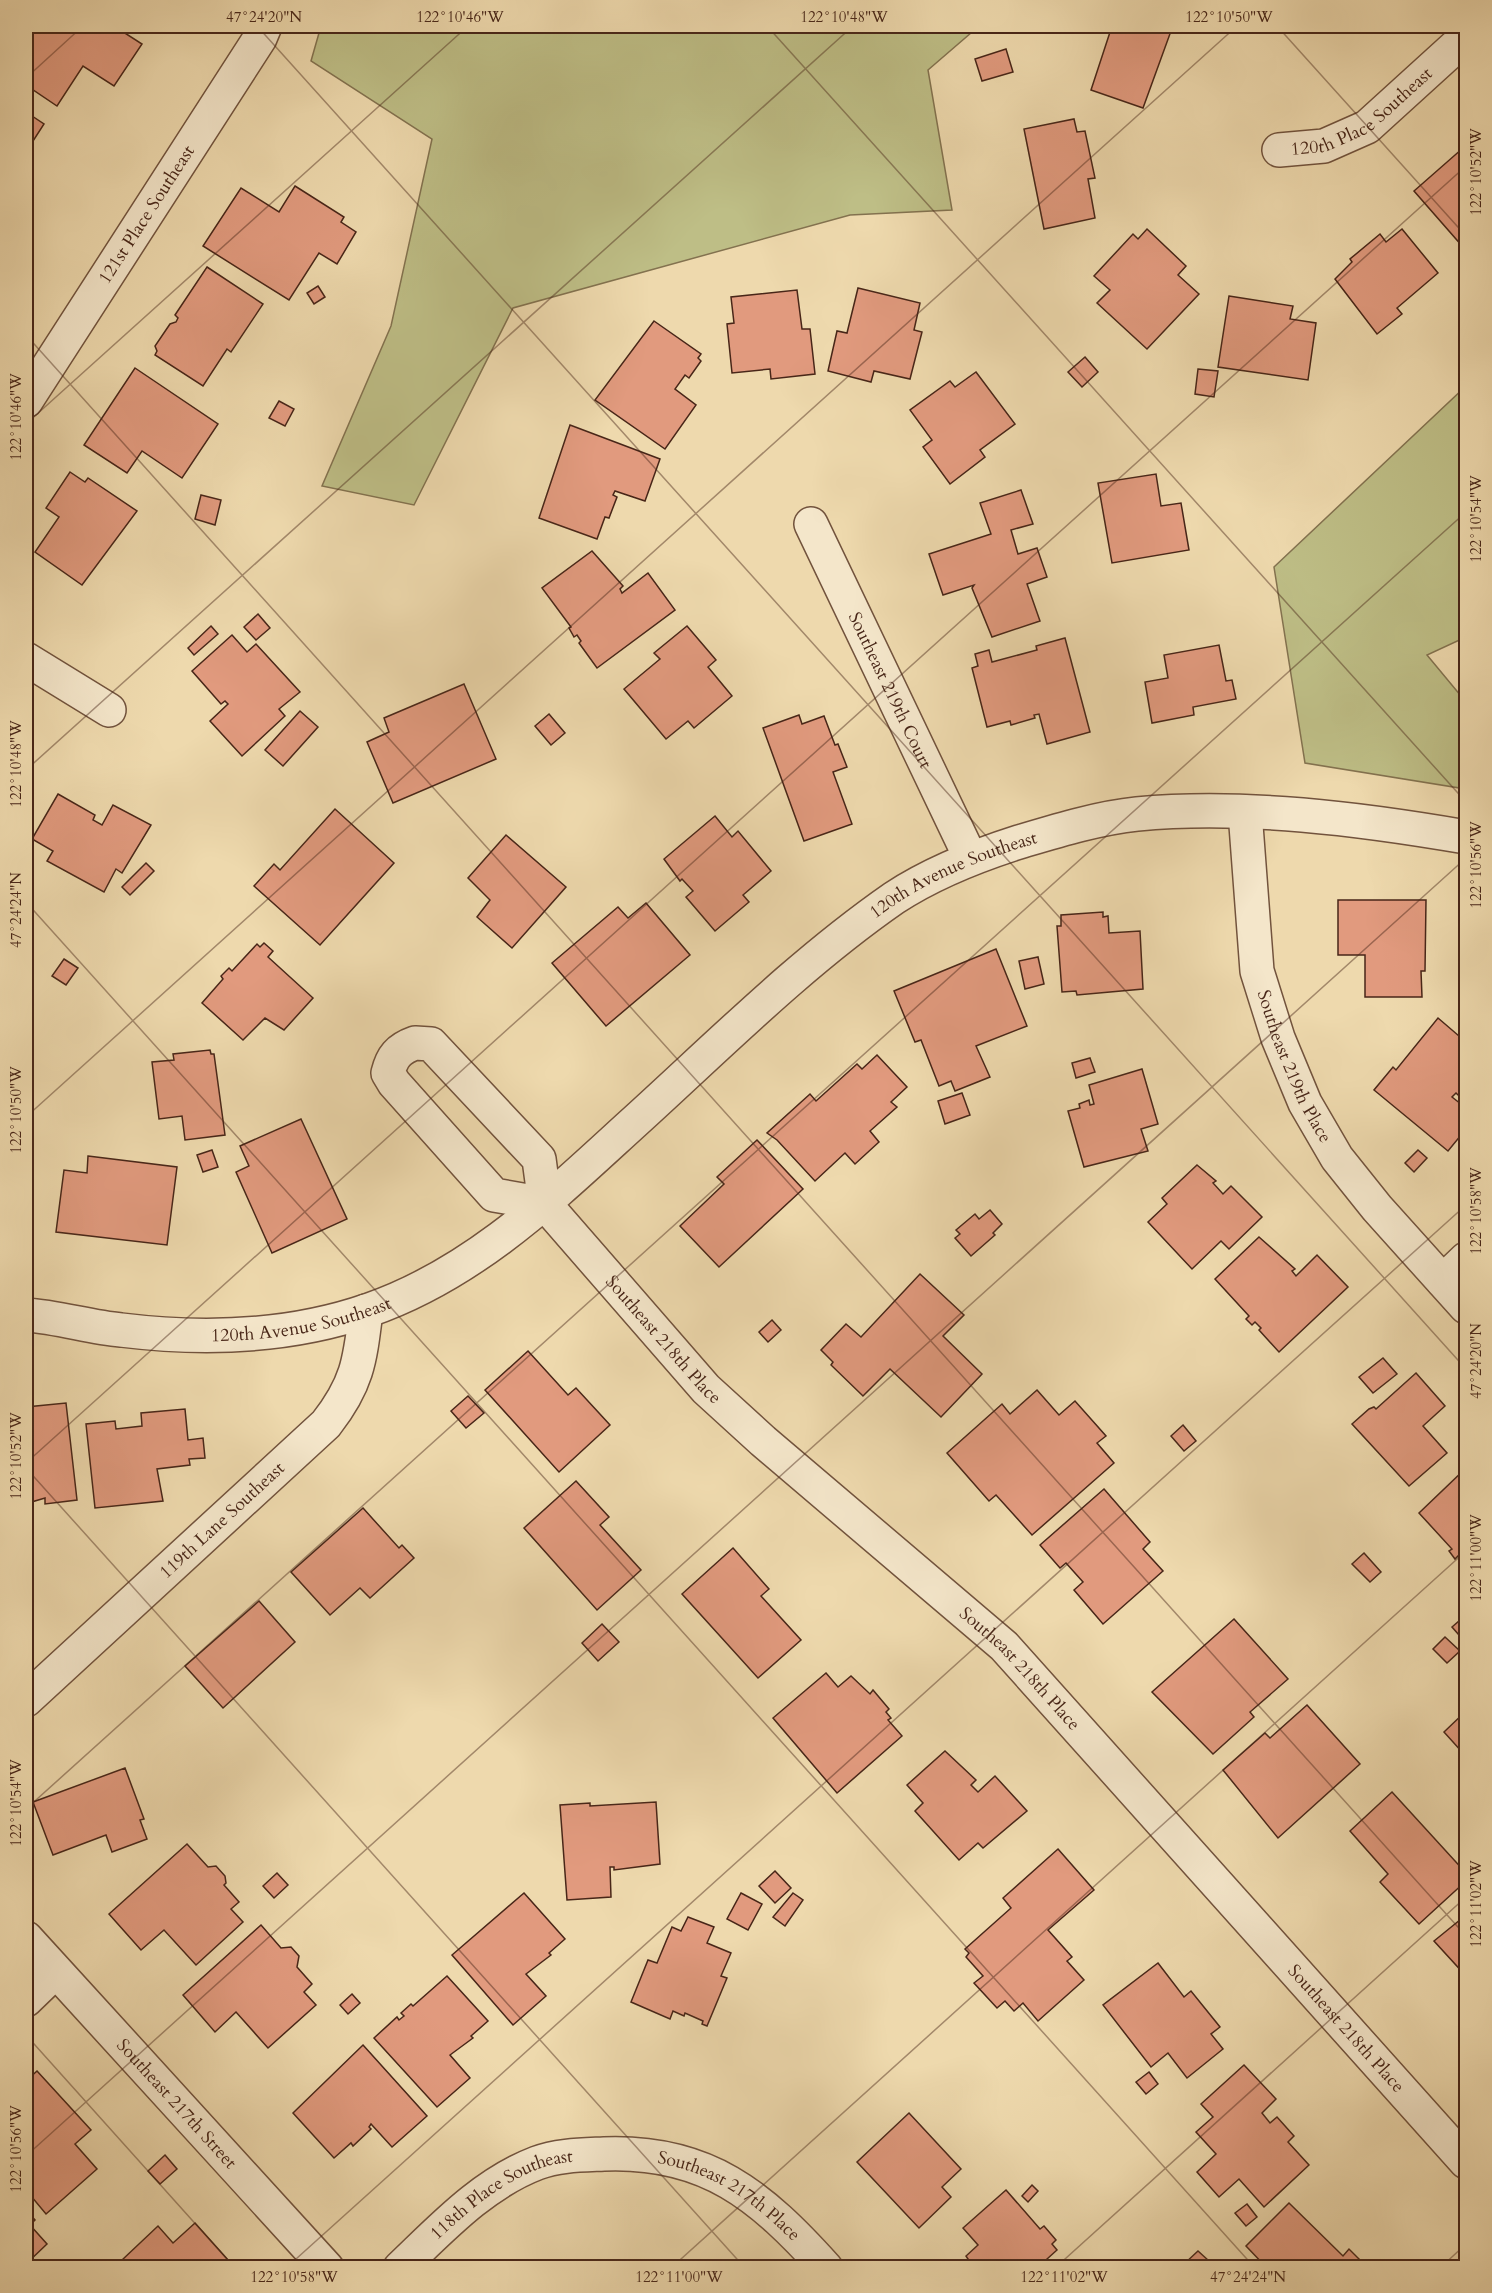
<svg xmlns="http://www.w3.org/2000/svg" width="1492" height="2293" font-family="Cardo,serif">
  <rect width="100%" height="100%" fill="#eed9ad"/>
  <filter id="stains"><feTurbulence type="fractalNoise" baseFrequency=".00333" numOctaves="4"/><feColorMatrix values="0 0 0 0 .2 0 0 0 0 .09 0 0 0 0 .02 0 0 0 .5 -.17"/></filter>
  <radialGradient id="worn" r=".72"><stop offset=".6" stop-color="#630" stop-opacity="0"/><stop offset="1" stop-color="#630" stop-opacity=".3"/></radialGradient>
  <g fill="#bebe86" stroke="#83724f" stroke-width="1.5">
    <polygon points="321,26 979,26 928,70 952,210 850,215 513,308 414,505 322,486 391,326 432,139 311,61"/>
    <polygon points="1466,386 1466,637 1427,655 1466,702 1466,789 1305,763 1274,567"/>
  </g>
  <g fill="#e19a7e" stroke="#482618" stroke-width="1.5">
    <polygon points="36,26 114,26 142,44 114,86 83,66 57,106 26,85 26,42"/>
    <polygon points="1112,26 1159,26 1171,31 1143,108 1091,90"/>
    <polygon points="1006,49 1013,72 982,81 975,59"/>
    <polygon points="26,112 44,124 26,152"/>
    <polygon points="1074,119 1077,132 1085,131 1095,178 1088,179 1095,218 1044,229 1024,129"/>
    <polygon points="1463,148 1466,152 1466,243 1463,247 1414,191"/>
    <polygon points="295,186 344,217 341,222 356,232 337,264 319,253 289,300 203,246 241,188 279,212"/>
    <polygon points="1147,229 1186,266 1178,275 1199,294 1147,349 1097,303 1110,290 1094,276 1133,234 1138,239"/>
    <polygon points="1402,229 1438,273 1397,308 1402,314 1377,334 1335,279 1352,262 1350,259 1380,234 1386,242"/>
    <polygon points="207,267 263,304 231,352 227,349 203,386 155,355 157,351 155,346 170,324 176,322 178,318 175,315"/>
    <polygon points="318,286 325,297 314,304 307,293"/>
    <polygon points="858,288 920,303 914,330 922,332 910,379 874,371 871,382 828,371 837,331 847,333"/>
    <polygon points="797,290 802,329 810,329 815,374 771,379 770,369 732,373 727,324 734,323 731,297"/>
    <polygon points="1229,296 1293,306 1290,319 1316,323 1308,380 1218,367"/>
    <polygon points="654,321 701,354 698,358 701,361 689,378 685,375 675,389 696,405 665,449 595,400"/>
    <polygon points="1085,357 1098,372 1082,387 1068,372"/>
    <polygon points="135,368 218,424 182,478 142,451 127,473 84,445"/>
    <polygon points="1198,369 1218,371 1214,397 1195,394"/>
    <polygon points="976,372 1015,424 980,450 985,457 950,484 923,447 932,440 910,410 950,381 955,387"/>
    <polygon points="279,401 294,409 285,426 269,418"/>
    <polygon points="570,425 660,459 645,501 615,491 613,495 617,497 609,518 605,517 597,539 539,518"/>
    <polygon points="70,472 85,482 88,478 137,511 82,585 35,552 59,517 46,508"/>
    <polygon points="1156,474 1161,506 1181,503 1189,550 1112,563 1098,483"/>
    <polygon points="1021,490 1033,524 1011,530 1018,554 1037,548 1047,577 1027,584 1040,621 992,637 972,588 974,585 943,595 929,554 991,534 980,503"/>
    <polygon points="201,495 221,500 215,525 195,519"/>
    <polygon points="592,551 623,586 620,589 622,593 648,573 675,610 597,668 579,643 581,641 577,635 574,637 569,628 571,627 542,588"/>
    <polygon points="258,614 270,628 256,640 244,627"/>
    <polygon points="211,626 218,634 194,655 188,648"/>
    <polygon points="687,626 716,660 708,667 732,696 694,728 688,721 666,739 624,689 660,659 654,653"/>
    <polygon points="232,635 247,652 256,644 300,692 279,709 285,716 242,756 210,721 228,704 225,701 221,704 192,671"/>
    <polygon points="1065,638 1090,732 1047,744 1039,714 1034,715 1035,718 1011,725 1010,721 987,727 972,668 978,666 975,654 989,650 992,662 1037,650 1036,646"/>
    <polygon points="1219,645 1226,681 1232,680 1236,699 1193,707 1194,715 1152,723 1145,682 1168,678 1164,655"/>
    <polygon points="464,684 496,759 393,803 367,742 389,732 384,718"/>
    <polygon points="300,711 318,727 283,766 265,750"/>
    <polygon points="549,714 565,733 551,745 535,726"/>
    <polygon points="799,715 802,724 824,716 835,745 838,744 847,767 833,772 852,824 804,841 763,728"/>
    <polygon points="58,794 95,815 93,820 102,825 113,805 151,825 122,873 116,869 104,892 47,861 53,851 32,839"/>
    <polygon points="335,809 394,863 320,945 254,886 274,864 280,870"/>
    <polygon points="715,816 732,837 738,831 771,871 743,895 749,902 715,931 686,897 693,891 682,879 680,881 664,859"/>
    <polygon points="506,835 566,887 512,948 477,917 490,900 468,878"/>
    <polygon points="146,863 154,871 130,895 122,887"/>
    <polygon points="1338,900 1426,900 1425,971 1421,971 1422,997 1365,997 1365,955 1338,955"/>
    <polygon points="646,903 690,955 606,1026 552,963 618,907 628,918"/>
    <polygon points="1103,912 1103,917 1108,916 1109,933 1140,931 1143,989 1077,995 1076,991 1062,992 1057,926 1061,926 1061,915"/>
    <polygon points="264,943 273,951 268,957 313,998 284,1030 265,1018 243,1040 202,1003 223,979 221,976 229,968 232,971 257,944 260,947"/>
    <polygon points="996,949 1027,1026 976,1046 990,1077 955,1091 951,1081 939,1086 921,1040 915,1042 894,991"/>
    <polygon points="1038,957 1044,984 1025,989 1019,961"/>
    <polygon points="64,959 78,968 66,985 52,976"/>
    <polygon points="1438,1018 1466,1042 1466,1085 1458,1095 1456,1093 1452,1097 1466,1108 1466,1129 1448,1151 1374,1090 1393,1067 1396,1070"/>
    <polygon points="210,1050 211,1054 214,1054 225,1135 185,1140 182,1116 159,1119 152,1062 174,1060 173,1054"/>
    <polygon points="877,1055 907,1087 891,1102 897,1107 870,1131 879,1142 855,1164 845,1153 815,1181 777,1140 767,1133 810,1094 816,1101 857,1064 862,1069"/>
    <polygon points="1090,1058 1095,1072 1076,1078 1072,1063"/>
    <polygon points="1142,1069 1158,1124 1141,1129 1148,1151 1084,1167 1068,1111 1080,1108 1079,1104 1089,1100 1090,1105 1094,1104 1089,1085"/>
    <polygon points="962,1093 970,1115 945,1124 938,1101"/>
    <polygon points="301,1119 347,1219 272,1253 236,1172 249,1166 240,1146"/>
    <polygon points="757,1140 803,1189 719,1267 680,1226 724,1184 717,1177"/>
    <polygon points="212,1150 218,1167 203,1172 197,1155"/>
    <polygon points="1418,1150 1427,1158 1414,1172 1405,1163"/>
    <polygon points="88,1156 177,1167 167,1245 56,1232 64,1170 87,1173"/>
    <polygon points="1197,1165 1216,1181 1213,1183 1223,1194 1231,1186 1262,1217 1229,1249 1221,1241 1192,1269 1148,1222 1167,1204 1162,1198"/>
    <polygon points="990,1210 1002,1224 993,1233 995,1235 971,1256 955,1238 960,1234 956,1230 975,1214 979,1219"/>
    <polygon points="1259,1237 1295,1269 1292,1271 1296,1276 1317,1255 1348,1287 1279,1352 1259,1330 1261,1328 1255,1322 1252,1325 1246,1319 1249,1316 1215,1279"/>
    <polygon points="920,1274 964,1315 943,1336 982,1374 941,1417 890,1369 863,1396 831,1365 833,1362 821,1350 846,1324 861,1337"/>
    <polygon points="772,1320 781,1330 768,1342 759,1332"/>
    <polygon points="528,1351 568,1395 576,1388 610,1425 559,1472 485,1390"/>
    <polygon points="1383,1358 1397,1374 1373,1393 1359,1377"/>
    <polygon points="1416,1373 1445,1406 1423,1426 1447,1453 1409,1486 1352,1424 1369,1409 1374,1407 1376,1409"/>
    <polygon points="1037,1390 1059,1415 1075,1401 1106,1436 1097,1443 1114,1463 1032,1535 996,1495 989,1501 947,1453 1002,1404 1010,1414"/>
    <polygon points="468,1396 484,1413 466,1428 451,1411"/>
    <polygon points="66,1403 77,1500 45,1504 45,1498 28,1503 26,1500 26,1407"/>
    <polygon points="185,1409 188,1440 203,1438 205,1458 189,1459 190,1465 157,1469 163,1501 95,1508 86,1424 115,1421 116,1429 142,1426 141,1413"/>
    <polygon points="1183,1425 1196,1441 1184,1451 1171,1436"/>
    <polygon points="1464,1470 1466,1473 1466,1570 1458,1556 1455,1559 1449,1551 1452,1549 1419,1513"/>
    <polygon points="576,1481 609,1517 600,1525 641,1570 597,1610 524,1528"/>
    <polygon points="1104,1489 1150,1542 1143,1549 1163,1571 1103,1624 1074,1590 1083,1582 1066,1563 1060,1568 1040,1545"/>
    <polygon points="363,1508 399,1548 402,1545 414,1558 370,1598 360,1588 330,1615 291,1572"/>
    <polygon points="733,1548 769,1589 761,1596 801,1640 758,1678 682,1594"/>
    <polygon points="1364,1553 1381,1572 1370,1582 1352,1564"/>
    <polygon points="259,1601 295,1642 223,1708 185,1666"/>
    <polygon points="1466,1615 1466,1643 1452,1627"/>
    <polygon points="1234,1619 1288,1679 1250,1712 1254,1717 1213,1754 1152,1692"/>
    <polygon points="602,1624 619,1642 598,1661 582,1643"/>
    <polygon points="1445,1637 1460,1651 1447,1663 1433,1649"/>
    <polygon points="826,1673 838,1687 851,1676 870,1694 873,1690 889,1709 886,1712 891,1718 888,1720 902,1736 837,1793 773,1718"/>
    <polygon points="1307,1705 1360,1764 1278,1838 1223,1770 1265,1733 1270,1738"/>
    <polygon points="1466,1711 1466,1748 1462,1752 1444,1732"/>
    <polygon points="945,1751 976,1780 971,1785 978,1792 995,1776 1027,1811 983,1848 978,1843 959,1860 915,1811 923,1803 907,1785"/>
    <polygon points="125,1768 144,1819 140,1820 147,1839 112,1852 106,1835 53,1855 33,1802"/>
    <polygon points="1392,1792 1466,1873 1466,1881 1419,1924 1380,1882 1388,1874 1350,1831"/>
    <polygon points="656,1802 660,1864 614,1870 614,1867 610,1867 611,1897 567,1900 560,1805 590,1803 590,1806"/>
    <polygon points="187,1844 208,1867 216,1866 225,1876 226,1883 224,1885 239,1902 231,1909 243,1922 196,1965 164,1930 141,1950 109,1914"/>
    <polygon points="1058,1849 1094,1890 1048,1930 1072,1957 1067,1961 1084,1980 1038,2021 1023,2003 1014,2011 1005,2001 997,2008 974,1983 983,1976 966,1957 969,1953 965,1949 1011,1908 1003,1898"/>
    <polygon points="775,1871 791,1888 775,1903 759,1886"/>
    <polygon points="277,1873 288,1885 274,1898 263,1886"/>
    <polygon points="524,1893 565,1939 549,1953 551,1955 526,1974 546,1996 513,2025 452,1955"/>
    <polygon points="741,1893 762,1904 748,1930 727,1919"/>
    <polygon points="793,1893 803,1900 785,1926 773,1917"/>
    <polygon points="1466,1915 1466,1976 1434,1941"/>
    <polygon points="688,1917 714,1927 707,1943 731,1953 721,1976 727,1978 707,2026 702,2024 703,2021 685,2013 684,2016 673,2011 670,2019 631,2002 648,1960 657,1963 672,1927 681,1931"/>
    <polygon points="261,1925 281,1948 291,1947 299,1956 297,1967 312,1984 304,1992 316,2005 268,2048 236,2012 215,2032 183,1995"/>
    <polygon points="1158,1963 1184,1997 1191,1991 1220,2027 1211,2034 1223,2049 1187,2078 1168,2053 1151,2067 1103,2005"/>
    <polygon points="447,1976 488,2021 471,2036 473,2038 450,2055 470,2078 437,2107 374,2038 397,2017 399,2020 404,2016 401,2013 411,2004 413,2006"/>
    <polygon points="352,1994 360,2003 348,2014 340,2005"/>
    <polygon points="363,2045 427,2116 392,2147 371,2124 369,2127 371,2129 353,2146 351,2143 334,2158 293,2113"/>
    <polygon points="1244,2065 1276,2099 1262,2113 1270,2123 1277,2117 1294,2136 1288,2142 1309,2165 1264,2207 1239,2179 1219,2197 1197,2172 1216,2154 1196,2132 1213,2117 1201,2104"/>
    <polygon points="37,2071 91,2130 75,2144 97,2169 46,2214 26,2190 26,2131 29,2128 26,2124 26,2081"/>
    <polygon points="1149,2072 1158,2084 1146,2094 1136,2082"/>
    <polygon points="909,2113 961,2169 942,2187 951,2197 919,2228 857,2162"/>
    <polygon points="165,2155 177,2169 160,2184 148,2171"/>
    <polygon points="1032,2185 1038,2191 1028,2202 1022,2196"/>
    <polygon points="1006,2190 1040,2229 1044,2226 1056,2240 1052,2244 1057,2250 1037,2268 974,2268 966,2256 978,2245 963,2228"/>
    <polygon points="1289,2203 1343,2256 1349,2249 1368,2268 1267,2268 1246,2246"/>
    <polygon points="1247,2204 1257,2217 1246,2226 1235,2213"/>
    <polygon points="26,2210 35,2220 30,2225 47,2244 26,2264"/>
    <polygon points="195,2223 229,2261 223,2268 129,2268 122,2260 158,2226 173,2243"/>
    <polygon points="1198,2251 1209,2261 1202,2268 1187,2268 1184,2264"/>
  </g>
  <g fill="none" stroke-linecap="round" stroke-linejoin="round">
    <g stroke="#72533d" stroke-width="36">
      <g id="minor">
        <path id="s1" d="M1279 150 1324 146 1367 127 1466 37"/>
        <path id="s2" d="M26 401 260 38 265 26"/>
        <path id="s3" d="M811 524 970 857"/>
        <polyline points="26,659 109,710"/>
        <path id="s4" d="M1245 812 1257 971 1278 1038 1305 1103 1337 1158 1377 1208 1466 1307"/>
        <path d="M415 1043 431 1044 539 1159 545 1204 494 1195 394 1083 388 1073C392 1057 398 1049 415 1043Z"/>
        <path id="s5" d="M545 1204 706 1389 763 1441 1004 1646 1466 2162"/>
        <polyline points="1443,1281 1466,1259"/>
        <path id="s6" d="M26 1315C58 1317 89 1327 121 1330 203 1340 291 1337 369 1310 473 1274 551 1198 631 1125 716 1048 799 964 894 898 932 873 975 856 1019 842 1056 831 1098 818 1137 814 1244 804 1361 819 1466 837"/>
        <path id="s7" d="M26 1700 326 1424C358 1383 360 1360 366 1311"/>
        <path id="s8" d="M26 1938 327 2268"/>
        <polyline points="26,2000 55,1972"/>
        <path id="s9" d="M400 2268C441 2229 482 2184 537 2163 558 2155 582 2155 604 2154 707 2150 761 2196 826 2268"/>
      </g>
    </g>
    <use href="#minor" stroke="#f4e6ca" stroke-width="33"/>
  </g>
  <path fill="none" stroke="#482618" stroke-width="1.5" stroke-opacity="0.45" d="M257 26 1466 1369M767 26 1466 802M1277 26 1466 236M26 78 83 26M26 335 1466 1936M26 424 468 26M26 770 853 26M26 902 1255 2268M26 1117 1237 26M26 1463 1466 166M26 1468 745 2268M26 1809 1466 512M26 2035 235 2268M26 2156 1466 858M286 2268 1466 1205M671 2268 1466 1551M1055 2268 1466 1897M1440 2268 1466 2244"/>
  <g text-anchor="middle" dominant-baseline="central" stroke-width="4.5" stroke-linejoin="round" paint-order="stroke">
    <g font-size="18" fill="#482618" stroke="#f4e6ca">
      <text stroke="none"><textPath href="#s1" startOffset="94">120th Place Southeast</textPath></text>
      <text stroke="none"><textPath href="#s2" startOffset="222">121st Place Southeast</textPath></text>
      <text stroke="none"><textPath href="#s3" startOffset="184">Southeast 219th Court</textPath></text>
      <text stroke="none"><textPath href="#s6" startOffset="1082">120th Avenue Southeast</textPath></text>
      <text stroke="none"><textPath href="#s4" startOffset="262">Southeast 219th Place</textPath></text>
      <text stroke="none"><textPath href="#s6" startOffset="278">120th Avenue Southeast</textPath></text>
      <text stroke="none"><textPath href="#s5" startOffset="180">Southeast 218th Place</textPath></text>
      <text stroke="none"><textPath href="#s7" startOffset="266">119th Lane Southeast</textPath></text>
      <text stroke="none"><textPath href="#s5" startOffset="666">Southeast 218th Place</textPath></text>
      <text stroke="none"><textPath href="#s5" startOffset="1152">Southeast 218th Place</textPath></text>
      <text stroke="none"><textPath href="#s8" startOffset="224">Southeast 217th Street</textPath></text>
      <text stroke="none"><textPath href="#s9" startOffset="128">118th Place Southeast</textPath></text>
      <text stroke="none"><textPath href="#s9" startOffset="378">Southeast 217th Place</textPath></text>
    </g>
  </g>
  <rect width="1492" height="2293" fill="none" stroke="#eed9ad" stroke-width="66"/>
  <rect x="33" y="33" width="1426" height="2227" fill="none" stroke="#482618" stroke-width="2"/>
  <g font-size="15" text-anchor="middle" fill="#482618">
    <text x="264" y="22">47°24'20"N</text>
    <text x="460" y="22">122°10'46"W</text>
    <text x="844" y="22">122°10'48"W</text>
    <text x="1229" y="22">122°10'50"W</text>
    <text transform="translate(1476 172) rotate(-90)" y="5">122°10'52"W</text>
    <text transform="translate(16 417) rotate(-90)" y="5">122°10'46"W</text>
    <text transform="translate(1476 519) rotate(-90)" y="5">122°10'54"W</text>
    <text transform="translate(16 764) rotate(-90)" y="5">122°10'48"W</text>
    <text transform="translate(1476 865) rotate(-90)" y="5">122°10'56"W</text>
    <text transform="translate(16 910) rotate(-90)" y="5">47°24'24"N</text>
    <text transform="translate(16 1110) rotate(-90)" y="5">122°10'50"W</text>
    <text transform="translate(1476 1211) rotate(-90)" y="5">122°10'58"W</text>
    <text transform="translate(1476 1361) rotate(-90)" y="5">47°24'20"N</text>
    <text transform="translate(16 1456) rotate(-90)" y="5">122°10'52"W</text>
    <text transform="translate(1476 1558) rotate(-90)" y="5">122°11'00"W</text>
    <text transform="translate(16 1803) rotate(-90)" y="5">122°10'54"W</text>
    <text transform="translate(1476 1904) rotate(-90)" y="5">122°11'02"W</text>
    <text transform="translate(16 2149) rotate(-90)" y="5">122°10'56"W</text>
    <text x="294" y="2282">122°10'58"W</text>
    <text x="679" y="2282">122°11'00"W</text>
    <text x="1064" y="2282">122°11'02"W</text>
    <text x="1248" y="2282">47°24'24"N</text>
  </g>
  <rect width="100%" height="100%" filter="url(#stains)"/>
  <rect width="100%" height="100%" fill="url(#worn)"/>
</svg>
